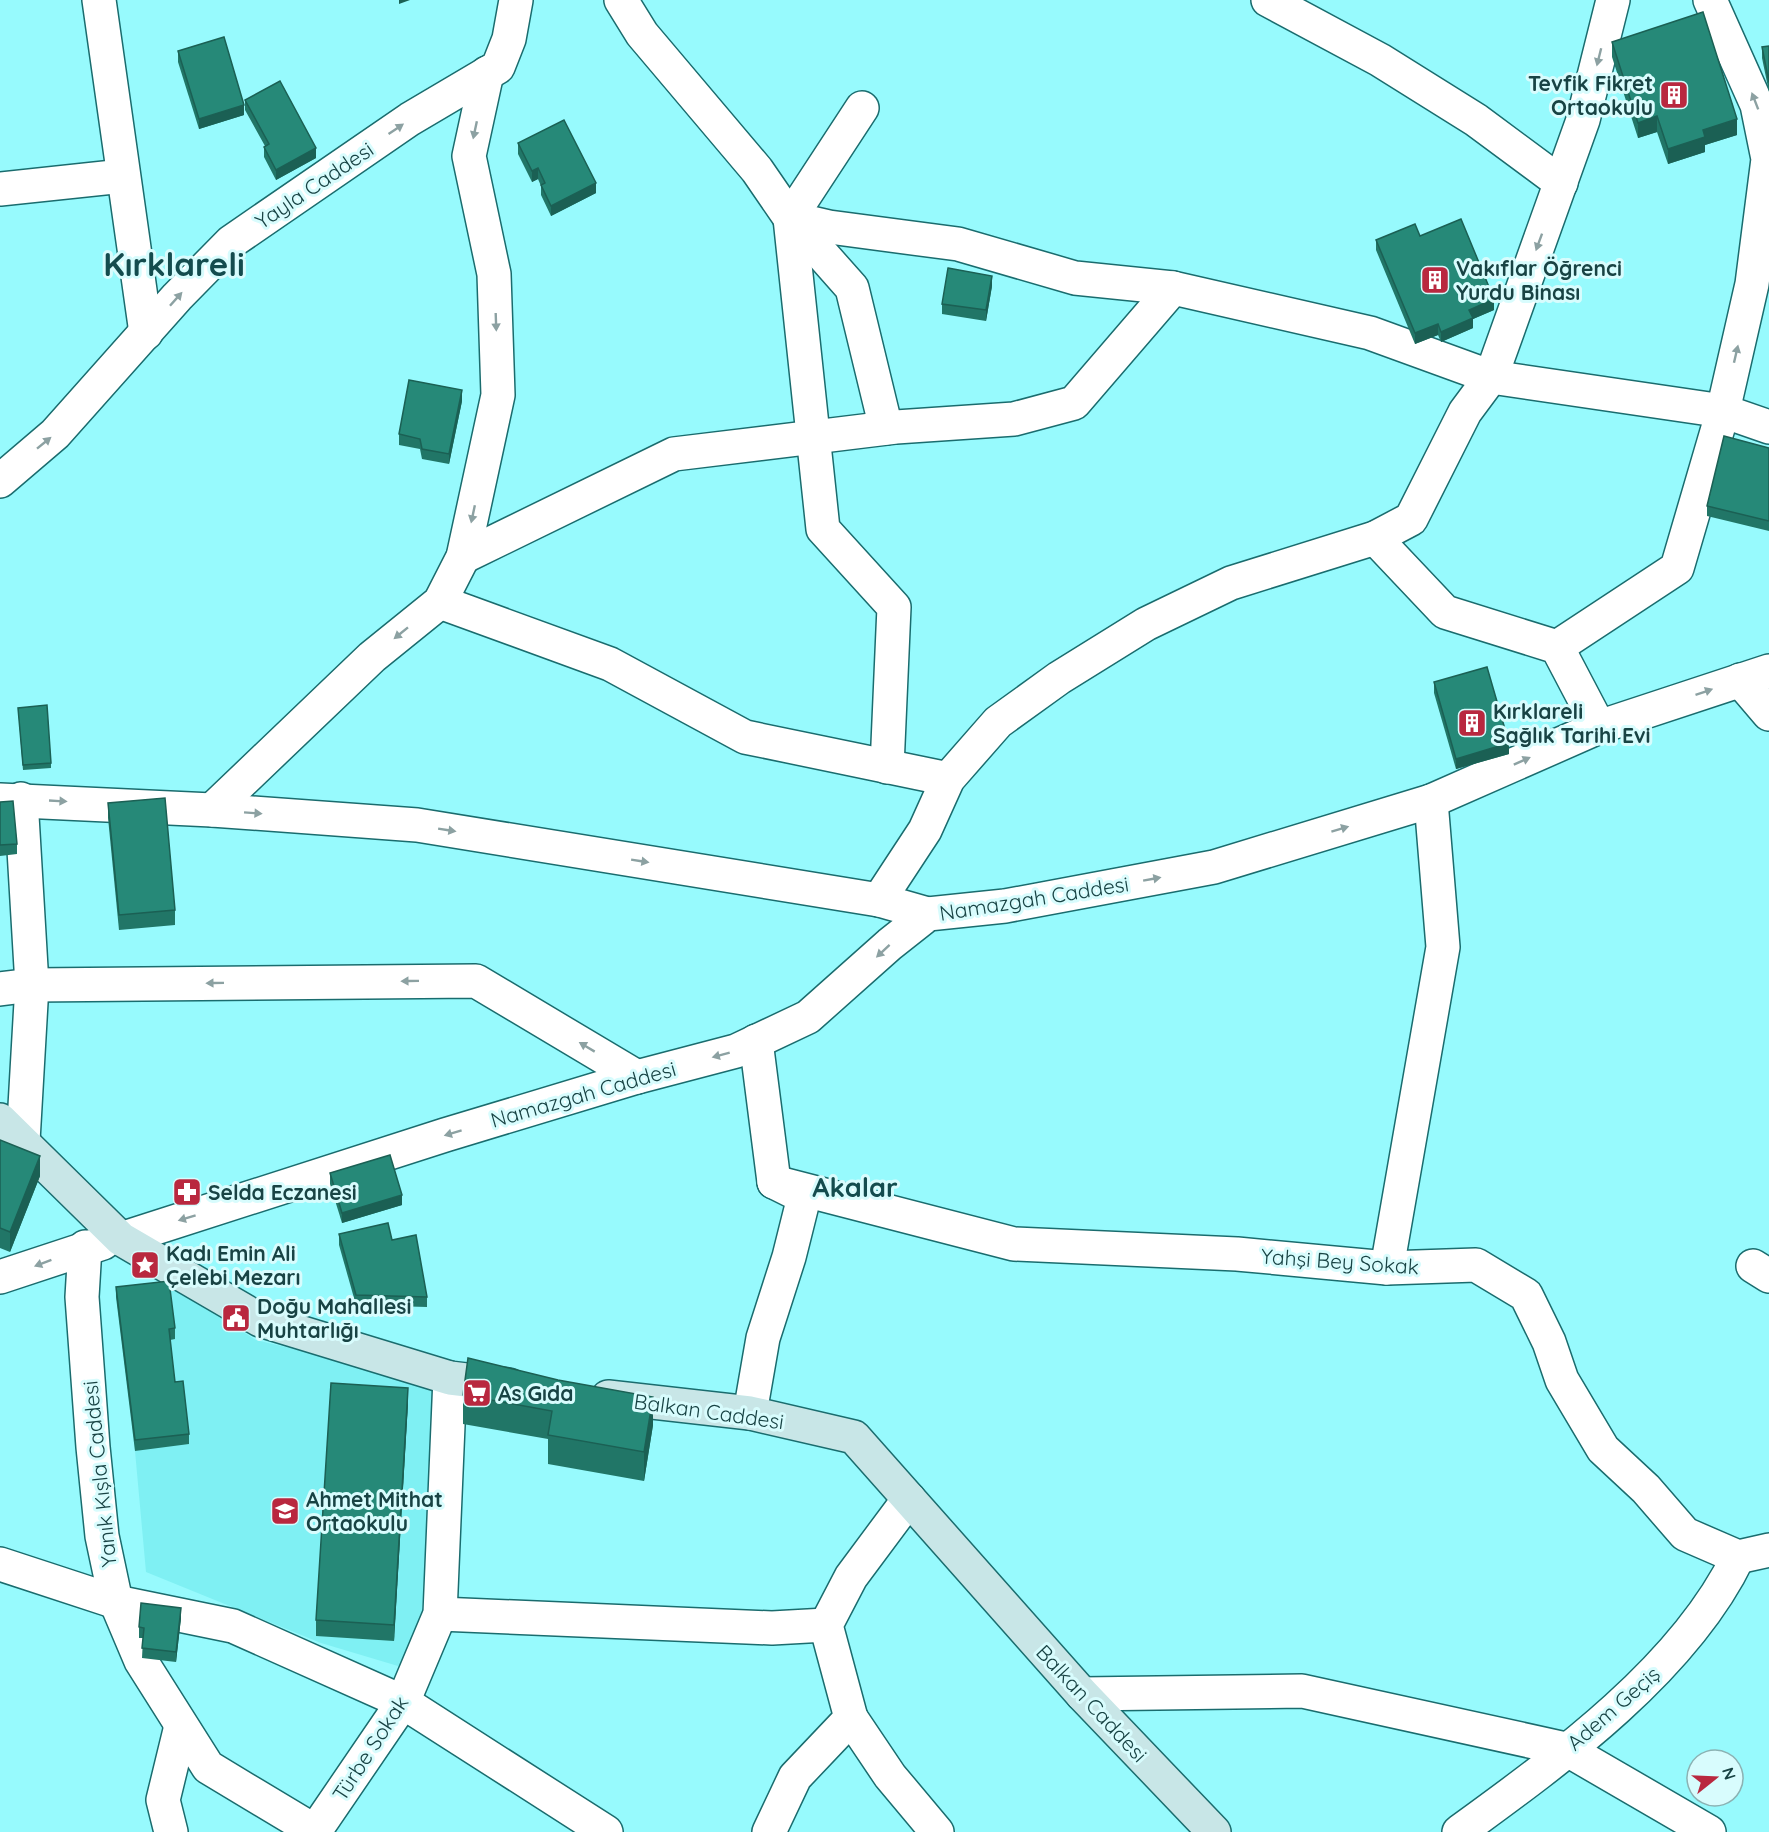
<svg xmlns="http://www.w3.org/2000/svg" width="1769" height="1832" font-family="Quicksand,sans-serif">
  <rect width="100%" height="100%" fill="#97fafd"/>
  <polygon fill="#7ff0f3" points="165,1283 256,1340 436,1383 421,1627 408,1669 321,1643 146,1572 135,1451 115,1289"/>
  <g fill="none" stroke-linecap="round" stroke-linejoin="round">
    <g stroke="#1a6c6e" stroke-width="36">
      <g id="minor">
        <polyline points="99,0 146,333"/>
        <polyline points="621,0 642,34 757,170 790,218 852,288 886,428"/>
        <polyline points="1268,0 1380,60 1476,120 1561,183"/>
        <polyline points="862,108 790,218 823,529 894,607 887,767"/>
        <polyline points="0,189 123,176"/>
        <polyline points="790,218 829,227 958,244 1075,278 1173,288 1370,333 1491,377 1723,411 1769,427"/>
        <polyline points="1375,538 1445,612 1557,647 1599,727"/>
        <polyline points="463,557 674,454 896,427 1014,419 1074,403 1173,288"/>
        <polyline points="440,602 610,664 745,737 948,779"/>
        <polyline points="1557,647 1677,568 1723,411 1752,284 1768,159 1757,105 1710,0"/>
        <polyline points="1740,680 1769,714"/>
        <polyline points="21,799 32,985 23,1141"/>
        <polyline points="212,810 372,657 440,602 463,557 498,395 494,274 469,156 487,73"/>
        <polyline points="879,900 925,830 948,779 998,722 1059,678 1146,624 1231,583 1375,538 1411,519 1465,412 1491,377 1583,120 1613,0"/>
        <polyline points="0,989 32,985 476,981 637,1077"/>
        <polyline points="774,1182 1014,1244 1237,1254 1387,1268 1476,1265 1526,1295 1549,1342 1562,1380 1603,1449 1646,1489 1685,1534 1738,1557 1769,1550"/>
        <polyline points="85,1247 82,1297 93,1447 102,1536 116,1602 141,1661 208,1767 316,1832"/>
        <polyline points="1753,1266 1769,1276"/>
        <polyline points="1387,1268 1443,947 1431,801"/>
        <polyline points="0,1277 103,1243"/>
        <polyline points="750,1413 763,1338 789,1257 804,1197 774,1182 756,1041"/>
        <polyline points="0,1564 116,1602 233,1626 403,1702 606,1832"/>
        <polyline points="440,1614 772,1628 826,1625"/>
        <polyline points="1082,1694 1302,1691 1566,1749 1709,1832"/>
        <polyline points="851,1718 890,1776 937,1832"/>
        <polyline points="315,1831 403,1702 440,1614 450,1378"/>
        <polyline points="171,1832 163,1800 181,1726"/>
        <polyline points="769,1832 795,1777 851,1718 826,1625 851,1577 909,1499"/>
        <path d="M1459 1832C1558 1760 1684 1669 1738 1557"/>
      </g>
    </g>
    <g stroke="#1a6c6e" stroke-width="36">
      <g id="tertiary">
        <polyline points="0,481 55,434 177,297 231,242 410,119 498,67 509,39 516,0"/>
        <polyline points="0,800 212,810 417,825 879,900 928,914"/>
        <polyline points="121,1239 445,1135 637,1077 736,1051 808,1017 890,944 928,914 1005,906 1214,867 1431,801 1599,727 1769,671"/>
      </g>
    </g>
    <g stroke="#1a6c6e" stroke-width="36">
      <g id="secondary">
        <polyline points="0,1120 121,1239 260,1320 450,1378 509,1385"/>
        <polyline points="608,1397 750,1413 854,1437 1082,1694 1214,1832"/>
      </g>
    </g>
    <use href="#minor" stroke="#fff" stroke-width="33"/>
    <use href="#tertiary" stroke="#fff" stroke-width="33"/>
    <use href="#secondary" stroke="#c8e6e7" stroke-width="33"/>
  </g>
  <g fill="#217667">
    <polygon points="1612,42 1737,135 1705,145 1705,152 1668,164 1657,132 1638,138 1612,57"/>
    <polygon points="1769,46 1769,92 1762,58 1762,47"/>
    <polygon points="178,51 244,115 199,129 178,62"/>
    <polygon points="245,100 316,158 276,180 264,157 264,147 265,146 245,110"/>
    <polygon points="518,143 596,193 551,216 541,195 541,186 538,179 532,182 518,154"/>
    <polygon points="1420,236 1494,310 1473,319 1473,328 1441,342 1438,335 1415,344 1376,250 1376,240"/>
    <polygon points="992,286 986,321 942,314 942,304"/>
    <polygon points="462,401 449,464 422,459 420,449 399,445 399,434"/>
    <polygon points="1769,448 1769,531 1707,516 1707,506"/>
    <polygon points="1434,682 1509,754 1456,769 1434,693"/>
    <polygon points="18,708 51,763 51,768 23,770"/>
    <polygon points="0,802 17,844 17,854 0,856"/>
    <polygon points="108,803 175,910 175,925 119,930 108,818"/>
    <polygon points="0,1140 40,1176 10,1252 0,1248"/>
    <polygon points="330,1173 402,1205 342,1223 330,1184"/>
    <polygon points="339,1234 392,1240 427,1297 427,1307 356,1305 339,1245"/>
    <polygon points="116,1287 175,1328 175,1339 170,1340 175,1382 189,1434 189,1444 135,1451 116,1297"/>
    <polygon points="463,1395 653,1425 644,1481 548,1464 548,1439 463,1424"/>
    <polygon points="408,1403 394,1641 316,1636 316,1620"/>
    <polygon points="181,1618 176,1662 142,1658 143,1638 139,1638 139,1627"/>
  </g>
  <g fill="#1b6054">
    <polygon points="399,0 410,0 399,4"/>
    <polygon points="244,105 244,115 199,129 199,119"/>
    <polygon points="1657,116 1657,132 1638,138 1638,123"/>
    <polygon points="1737,119 1737,135 1705,145 1705,152 1668,164 1668,149 1703,130"/>
    <polygon points="316,148 316,158 276,180 276,170"/>
    <polygon points="538,168 538,179 532,182 532,171"/>
    <polygon points="596,183 596,193 551,216 551,206"/>
    <polygon points="992,276 992,286 986,321 986,310"/>
    <polygon points="1494,299 1494,310 1473,319 1473,328 1441,342 1441,332 1469,310"/>
    <polygon points="1438,324 1438,335 1415,344 1415,333"/>
    <polygon points="462,390 462,401 449,464 449,454"/>
    <polygon points="1509,743 1509,754 1456,769 1456,759"/>
    <polygon points="40,1156 40,1176 10,1252 10,1232"/>
    <polygon points="402,1195 402,1205 342,1223 342,1213"/>
    <polygon points="408,1388 408,1403 394,1641 394,1625"/>
    <polygon points="653,1397 653,1425 644,1481 644,1452"/>
    <polygon points="181,1608 181,1618 176,1662 176,1652"/>
  </g>
  <g fill="#268978" stroke="#1b6054" stroke-width="1.5">
    <polygon points="1703,12 1737,119 1703,130 1705,137 1668,149 1657,116 1638,123 1612,42"/>
    <polygon points="224,37 244,105 199,119 178,51"/>
    <polygon points="1769,46 1769,82 1762,47"/>
    <polygon points="280,81 316,148 276,170 264,147 269,144 245,100"/>
    <polygon points="564,120 596,183 551,206 541,185 545,183 538,168 532,171 518,143"/>
    <polygon points="1461,219 1494,299 1469,310 1473,318 1441,332 1438,324 1415,333 1376,240 1415,224 1420,236"/>
    <polygon points="948,268 992,276 986,310 942,304"/>
    <polygon points="409,380 462,390 449,454 422,449 420,439 399,434"/>
    <polygon points="1724,436 1769,448 1769,521 1707,506"/>
    <polygon points="1487,667 1509,743 1456,759 1434,682"/>
    <polygon points="47,705 51,763 23,765 18,708"/>
    <polygon points="165,798 175,910 119,915 108,803"/>
    <polygon points="13,801 17,844 0,845 0,802"/>
    <polygon points="0,1140 40,1156 10,1232 0,1228"/>
    <polygon points="390,1155 402,1195 342,1213 330,1173"/>
    <polygon points="388,1223 392,1240 416,1235 427,1297 356,1295 339,1234"/>
    <polygon points="169,1281 175,1328 169,1329 175,1382 183,1381 189,1434 135,1440 116,1287"/>
    <polygon points="468,1358 558,1380 653,1397 644,1452 548,1435 552,1411 463,1395"/>
    <polygon points="331,1383 408,1388 394,1625 316,1620"/>
    <polygon points="141,1603 181,1608 176,1652 142,1648 144,1628 139,1627"/>
  </g>
  <defs><path id="oneway-solid" d="M-6-.8H1V-3.2L6.5 0L1 3.2V.8H-6Z" transform="scale(1.5)"/></defs>
  <g fill="#8ca1a2">
    <use href="#oneway-solid" transform="translate(1599 57) rotate(104)"/>
    <use href="#oneway-solid" transform="translate(1755 101) rotate(-111)"/>
    <use href="#oneway-solid" transform="translate(396 129) rotate(-34)"/>
    <use href="#oneway-solid" transform="translate(475 130) rotate(102)"/>
    <use href="#oneway-solid" transform="translate(1539 242) rotate(110)"/>
    <use href="#oneway-solid" transform="translate(176 299) rotate(-48)"/>
    <use href="#oneway-solid" transform="translate(496 322) rotate(88)"/>
    <use href="#oneway-solid" transform="translate(1736 354) rotate(-77)"/>
    <use href="#oneway-solid" transform="translate(44 443) rotate(-39)"/>
    <use href="#oneway-solid" transform="translate(473 514) rotate(102)"/>
    <use href="#oneway-solid" transform="translate(401 633) rotate(141)"/>
    <use href="#oneway-solid" transform="translate(1704 692) rotate(-19)"/>
    <use href="#oneway-solid" transform="translate(1522 761) rotate(-24)"/>
    <use href="#oneway-solid" transform="translate(58 801) rotate(3)"/>
    <use href="#oneway-solid" transform="translate(253 813) rotate(4)"/>
    <use href="#oneway-solid" transform="translate(1340 829) rotate(-17)"/>
    <use href="#oneway-solid" transform="translate(447 830) rotate(9)"/>
    <use href="#oneway-solid" transform="translate(640 861) rotate(9)"/>
    <use href="#oneway-solid" transform="translate(1152 879) rotate(-10)"/>
    <use href="#oneway-solid" transform="translate(883 951) rotate(137)"/>
    <use href="#oneway-solid" transform="translate(410 981) rotate(179)"/>
    <use href="#oneway-solid" transform="translate(215 983) rotate(179)"/>
    <use href="#oneway-solid" transform="translate(587 1047) rotate(-149)"/>
    <use href="#oneway-solid" transform="translate(721 1055) rotate(165)"/>
    <use href="#oneway-solid" transform="translate(453 1133) rotate(163)"/>
    <use href="#oneway-solid" transform="translate(187 1218) rotate(163)"/>
    <use href="#oneway-solid" transform="translate(43 1263) rotate(159)"/>
  </g>
  <defs>
    <g id="building-square" transform="scale(1.5)"><rect x="-9" y="-9" width="18" height="18" rx="4" fill="#b9283f" stroke="#d8fcfd"/><path d="M-4-6H4V6H1V3H-1V6H-4ZM-2.5-4.3h1.7v1.8h-1.7ZM.8-4.3h1.7v1.8H.8ZM-2.5-1h1.7V.8h-1.7ZM.8-1h1.7V.8H.8Z" fill="#fff"/></g>
    <g id="pharmacy-square" transform="scale(1.5)"><rect x="-9" y="-9" width="18" height="18" rx="4" fill="#b9283f" stroke="#d8fcfd"/><path d="M-2-6h4v4h4v4h-4v4h-4v-4h-4v-4h4Z" fill="#fff"/></g>
    <g id="sight-square" transform="scale(1.5)"><rect x="-9" y="-9" width="18" height="18" rx="4" fill="#b9283f" stroke="#d8fcfd"/><path d="M0-6L1.8-2.2L6-1.7L2.9 1.2L3.7 5.4L0 3.3L-3.7 5.4L-2.9 1.2L-6-1.7L-1.8-2.2Z" fill="#fff"/></g>
    <g id="civic-square" transform="scale(1.5)"><rect x="-9" y="-9" width="18" height="18" rx="4" fill="#b9283f" stroke="#d8fcfd"/><path d="M-.6-6.5H3V-4.5H.6V-3L4-1V1h2V6H-6V1h2V-1L-.6-3ZM-1.2 2.5V6h2.4V2.5Z" fill="#fff"/></g>
    <g id="supermarket-square" transform="scale(1.5)"><rect x="-9" y="-9" width="18" height="18" rx="4" fill="#b9283f" stroke="#d8fcfd"/><path d="M-6-5.5h2.5l.6 2H6L4.5 2H-2.5L-4.4-4H-6ZM-1.5 3.2a1.3 1.3 0 1 0 .1 0ZM3 3.2a1.3 1.3 0 1 0 .1 0Z" fill="#fff"/></g>
    <g id="school-square" transform="scale(1.5)"><rect x="-9" y="-9" width="18" height="18" rx="4" fill="#b9283f" stroke="#d8fcfd"/><path d="M0-5L7-2L0 1L-7-2ZM-4 1L0 2.5L4 1V4Q0 6-4 4Z" fill="#fff"/></g>
  </defs>
  <g fill-rule="evenodd">
    <use href="#building-square" x="1674" y="95"/>
    <use href="#building-square" x="1435" y="280"/>
    <use href="#building-square" x="1472" y="723"/>
    <use href="#pharmacy-square" x="187" y="1192"/>
    <use href="#sight-square" x="145" y="1265"/>
    <use href="#civic-square" x="236" y="1318"/>
    <use href="#supermarket-square" x="477" y="1393"/>
    <use href="#school-square" x="285" y="1511"/>
  </g>
  <g text-anchor="middle" dominant-baseline="central" stroke-width="6" stroke-linejoin="round" paint-order="stroke">
    <g font-size="21" font-weight="bold" fill="#184344" stroke="#d8fcfd" text-anchor="start">
      <text x="1653" y="83" text-anchor="end">Tevfik Fikret<tspan x="1653" dy="24">Ortaokulu</tspan></text>
      <text x="1456" y="268">Vakıflar Öğrenci<tspan x="1456" dy="24">Yurdu Binası</tspan></text>
      <text x="1493" y="711">Kırklareli<tspan x="1493" dy="24">Sağlık Tarihi Evi</tspan></text>
      <text x="208" y="1192">Selda Eczanesi</text>
      <text x="166" y="1253">Kadı Emin Ali<tspan x="166" dy="24">Çelebi Mezarı</tspan></text>
      <text x="257" y="1306">Doğu Mahallesi<tspan x="257" dy="24">Muhtarlığı</tspan></text>
      <text x="498" y="1393">As Gıda</text>
      <text x="306" y="1499">Ahmet Mithat<tspan x="306" dy="24">Ortaokulu</tspan></text>
    </g>
    <g font-size="21" fill="#184344" stroke="#d8fcfd">
      <text transform="translate(314 185) rotate(-34)">Yayla Caddesi</text>
      <text transform="translate(1034 898) rotate(-9)">Namazgah Caddesi</text>
      <text transform="translate(583 1094) rotate(-16)">Namazgah Caddesi</text>
      <text transform="translate(1340 1261) rotate(4)">Yahşi Bey Sokak</text>
      <text transform="translate(709 1411) rotate(8)">Balkan Caddesi</text>
      <text transform="translate(99 1474) rotate(-96)">Yanık Kışla Caddesi</text>
      <text transform="translate(1092 1703) rotate(47)">Balkan Caddesi</text>
      <text transform="translate(1613 1708) rotate(-41)">Adem Geçiş</text>
      <text transform="translate(370 1748) rotate(-57)">Türbe Sokak</text>
    </g>
    <g font-size="27" font-weight="bold" fill="#144c4e" stroke="#d8fcfd">
      <text x="855" y="1187">Akalar</text>
    </g>
    <g font-size="33" font-weight="bold" fill="#144c4e" stroke="#d8fcfd">
      <text x="174" y="263">Kırklareli</text>
    </g>
  </g>
  <g transform="translate(1715 1778) rotate(72)"><circle r="28" fill="#d8fcfd" stroke="#8bb2b3" stroke-width="1.5"/>
  <path d="M0-4.5L10 22L0 15L-10 22Z" fill="#b9283f"/>
  <text y="-9" font-size="16" font-weight="bold" text-anchor="middle" fill="#184344">N</text>
  </g>
</svg>
